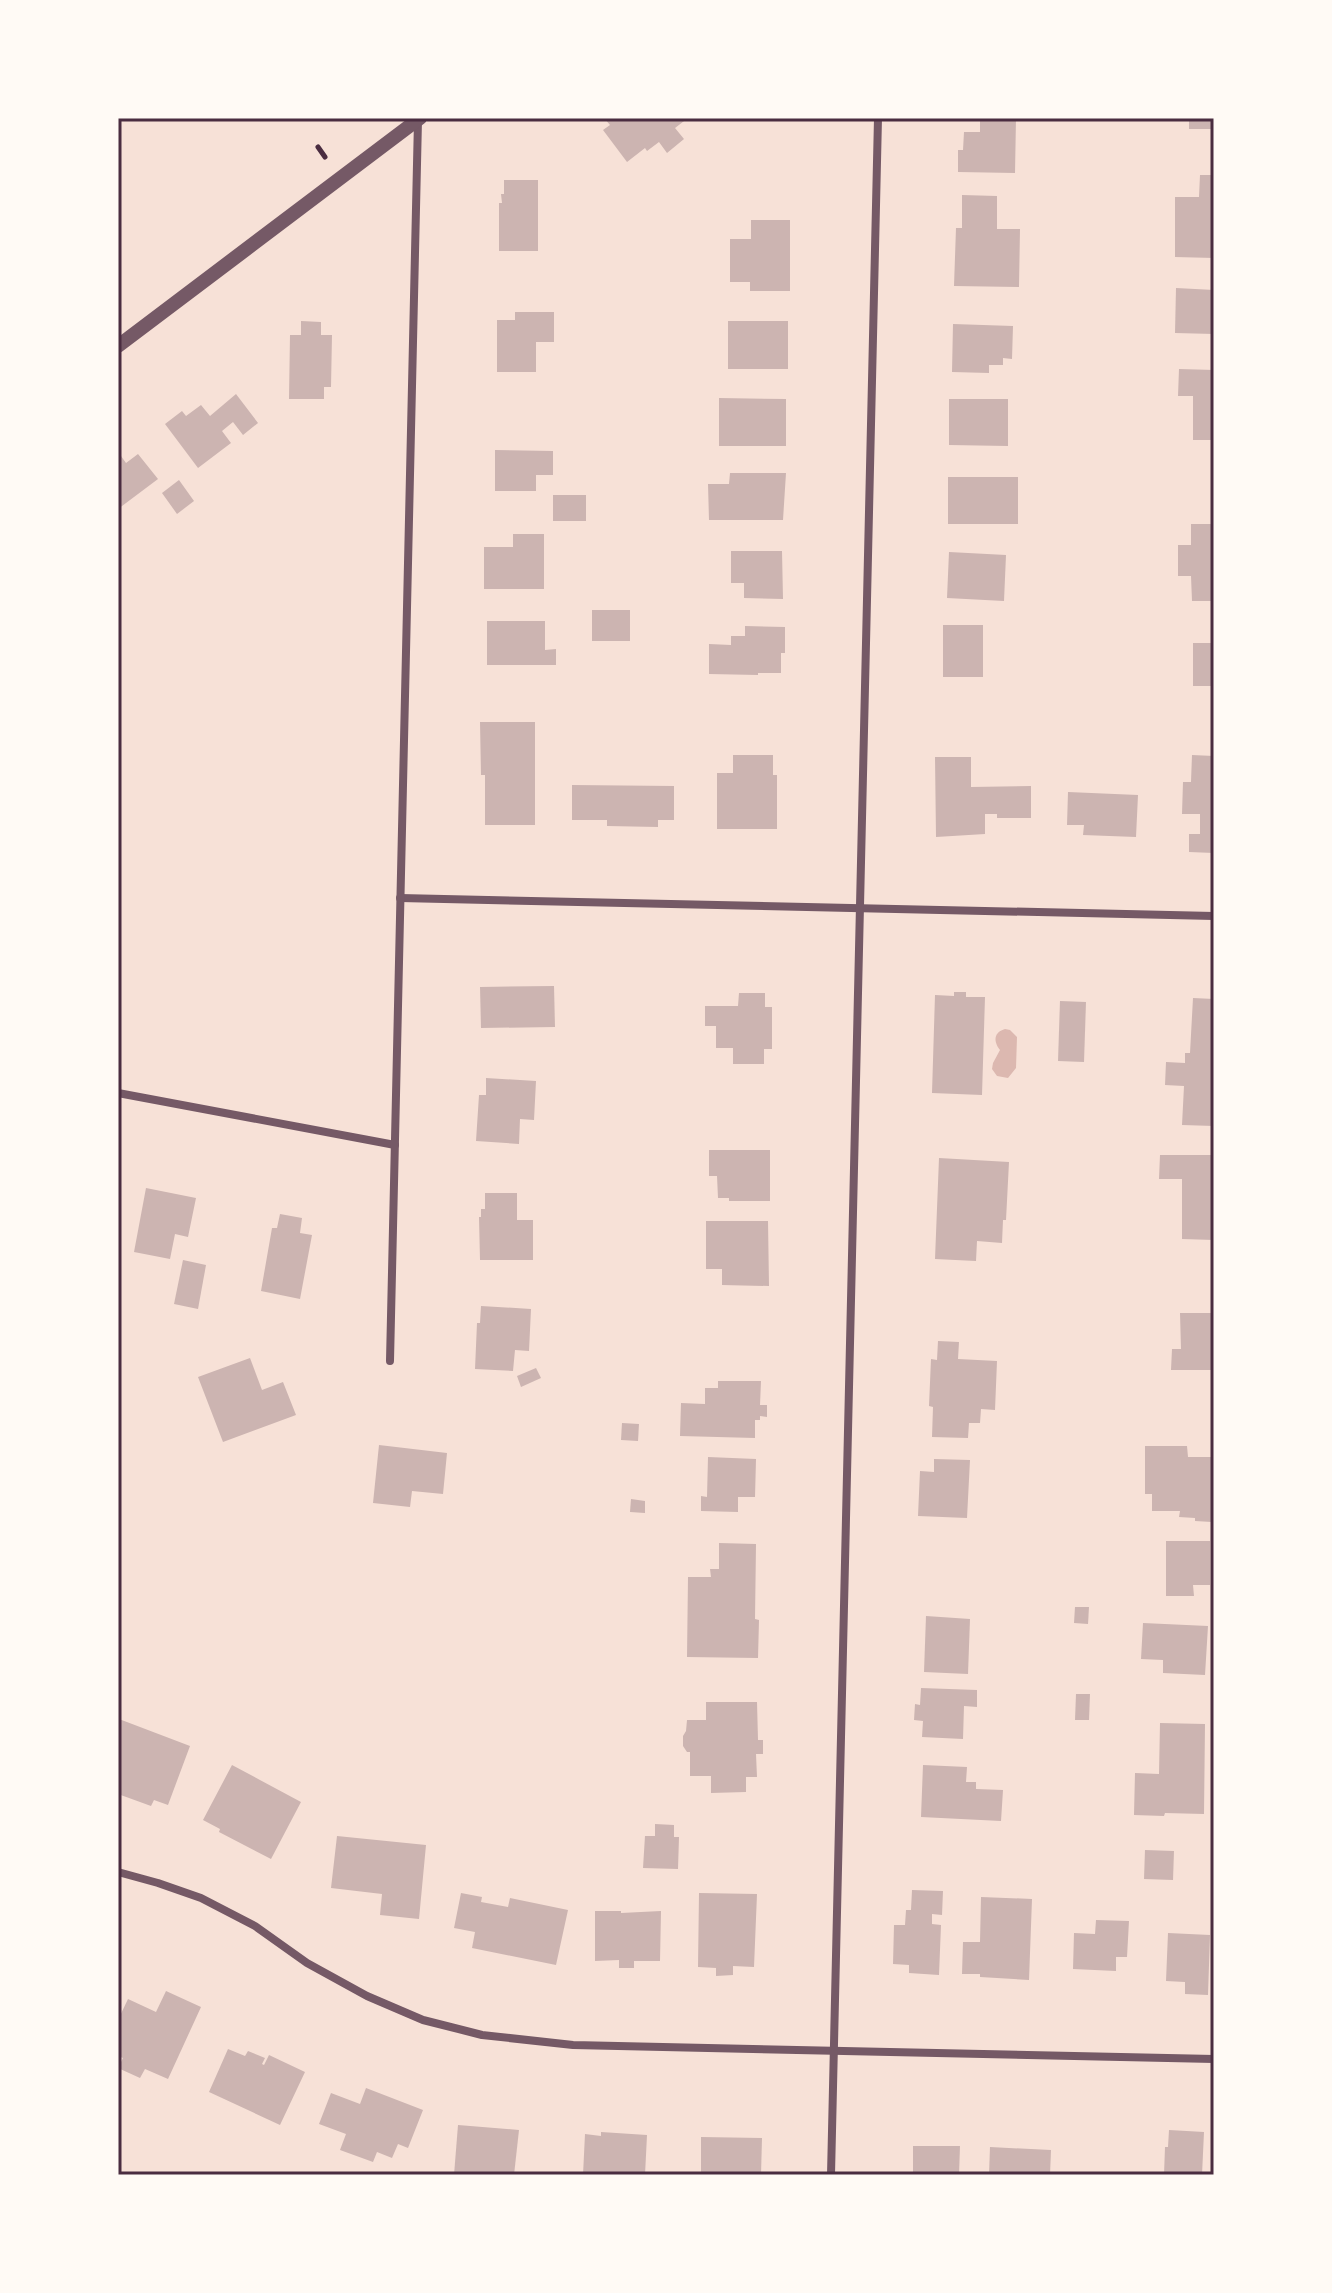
<svg xmlns="http://www.w3.org/2000/svg" width="1332" height="2293" font-family="'Noto Sans',sans-serif">
  <rect width="100%" height="100%" fill="#f7e1d7"/>
  <path fill="#dcb8b0" d="M1005 1029 1010 1030 1017 1037 1016 1068 1008 1078 997 1076 992 1069 993 1063 1000 1050C993 1041 994 1032 1005 1029Z"/>
  <g fill="#ccb4b1">
    <polygon points="604,118 688,118 675,128 684,139 667,153 659,142 647,151 645,148 627,162 603,130 610,125"/>
    <polygon points="980,118 1016,118 1015,173 958,172 958,150 963,150 964,132 980,132"/>
    <rect x="1189" y="118" width="25" height="11"/>
    <polygon points="1200,175 1214,175 1214,258 1175,257 1175,197 1199,197"/>
    <polygon points="504,180 538,180 538,251 499,251 499,203 502,203 501,194 504,194"/>
    <polygon points="962,195 997,196 997,229 1020,229 1019,287 954,286 956,228 962,228"/>
    <polygon points="751,220 790,220 790,291 750,291 750,282 730,282 730,239 751,239"/>
    <polygon points="1176,288 1214,290 1214,334 1175,333"/>
    <polygon points="515,312 554,312 554,342 536,342 536,372 497,372 497,320 515,320"/>
    <polygon points="301,321 321,322 321,335 332,335 331,387 324,387 324,399 289,399 290,335 301,335"/>
    <rect x="728" y="321" width="60" height="48"/>
    <polygon points="953,324 1013,326 1012,359 1003,358 1003,365 989,365 989,373 952,372"/>
    <polygon points="1179,369 1214,370 1214,440 1193,440 1193,396 1178,396"/>
    <polygon points="236,394 258,423 243,435 233,422 222,431 231,443 198,468 165,424 182,411 186,416 201,405 210,416"/>
    <polygon points="719,398 786,399 786,446 719,446"/>
    <polygon points="949,399 1008,399 1008,446 949,445"/>
    <polygon points="495,450 553,451 553,475 536,475 536,491 495,491"/>
    <polygon points="138,454 158,479 118,509 118,458 121,456 126,463"/>
    <polygon points="730,473 786,473 783,520 709,520 708,484 729,484"/>
    <rect x="948" y="477" width="70" height="47"/>
    <polygon points="179,480 194,501 177,514 162,493"/>
    <rect x="553" y="495" width="33" height="26"/>
    <polygon points="1191,524 1214,524 1214,601 1192,601 1191,576 1178,576 1178,545 1191,545"/>
    <polygon points="513,534 544,534 544,589 484,589 484,547 513,547"/>
    <polygon points="731,551 782,551 783,599 744,598 744,583 731,583"/>
    <polygon points="949,552 1006,555 1004,601 947,598"/>
    <rect x="592" y="610" width="38" height="31"/>
    <polygon points="487,621 545,621 545,650 556,649 556,665 487,665"/>
    <rect x="943" y="625" width="40" height="52"/>
    <polygon points="745,626 785,627 785,653 781,653 781,673 758,673 758,675 709,674 709,644 731,645 731,636 745,636"/>
    <polygon points="1211,631 1214,631 1214,686 1193,686 1193,643 1211,643"/>
    <polygon points="480,722 535,722 535,825 485,825 485,775 481,775"/>
    <polygon points="733,755 773,755 773,775 777,775 777,829 717,829 717,773 733,773"/>
    <polygon points="1192,755 1214,756 1214,853 1189,852 1189,834 1200,834 1200,814 1182,814 1183,782 1191,782"/>
    <polygon points="935,757 971,757 971,787 1031,786 1031,818 997,818 997,814 985,814 985,834 936,837"/>
    <polygon points="572,785 674,786 674,820 658,820 658,827 607,826 607,820 572,820"/>
    <polygon points="1068,792 1138,795 1136,837 1083,835 1084,825 1067,825"/>
    <polygon points="554,986 555,1027 481,1028 480,987"/>
    <polygon points="954,992 966,992 966,997 985,997 982,1095 932,1093 935,995 954,996"/>
    <polygon points="739,993 765,993 765,1007 772,1007 772,1049 764,1049 764,1064 733,1064 733,1048 716,1048 716,1026 705,1026 705,1006 738,1006"/>
    <polygon points="1193,998 1214,999 1214,1126 1182,1125 1184,1086 1165,1085 1166,1062 1185,1063 1185,1053 1190,1053"/>
    <polygon points="1060,1001 1086,1002 1084,1062 1058,1061"/>
    <polygon points="486,1078 536,1081 534,1120 520,1119 519,1144 476,1141 479,1095 486,1095"/>
    <polygon points="709,1150 770,1150 770,1201 729,1201 729,1198 718,1198 717,1176 709,1176"/>
    <polygon points="1160,1155 1214,1155 1214,1240 1182,1239 1182,1179 1159,1179"/>
    <polygon points="939,1158 1009,1162 1006,1220 1003,1220 1002,1243 977,1241 976,1261 935,1259"/>
    <polygon points="146,1188 196,1198 188,1237 175,1234 170,1259 134,1252"/>
    <polygon points="485,1193 517,1193 517,1220 533,1220 533,1260 480,1260 479,1217 481,1217 481,1209 485,1209"/>
    <polygon points="280,1214 302,1218 300,1233 312,1235 300,1299 261,1291 272,1228 277,1228"/>
    <polygon points="706,1221 768,1221 769,1286 722,1285 722,1269 706,1269"/>
    <polygon points="183,1260 206,1265 198,1309 174,1304"/>
    <polygon points="481,1306 531,1309 529,1351 515,1350 513,1371 475,1369 477,1323 480,1323"/>
    <polygon points="1180,1313 1214,1313 1214,1370 1171,1370 1172,1349 1181,1349"/>
    <polygon points="938,1341 959,1342 958,1359 997,1361 995,1410 981,1409 980,1423 969,1423 968,1438 932,1437 933,1407 929,1406 931,1359 937,1360"/>
    <polygon points="250,1358 262,1390 283,1382 296,1415 223,1442 198,1377"/>
    <polygon points="536,1368 541,1378 521,1387 517,1376"/>
    <polygon points="718,1381 761,1381 760,1405 767,1405 767,1417 760,1416 760,1420 755,1420 755,1438 680,1436 681,1403 705,1404 705,1388 718,1388"/>
    <polygon points="622,1423 639,1424 638,1441 621,1440"/>
    <polygon points="379,1445 447,1453 443,1494 412,1491 410,1507 373,1503"/>
    <polygon points="1145,1446 1187,1446 1188,1457 1212,1457 1212,1522 1195,1521 1195,1518 1179,1517 1180,1511 1152,1511 1152,1494 1145,1494"/>
    <polygon points="708,1457 756,1459 755,1497 738,1497 738,1512 701,1511 701,1496 707,1497"/>
    <polygon points="934,1459 970,1460 967,1518 918,1516 920,1471 934,1472"/>
    <polygon points="631,1499 645,1501 645,1513 630,1512"/>
    <polygon points="1166,1541 1210,1541 1210,1585 1193,1585 1194,1596 1166,1596"/>
    <polygon points="719,1543 756,1544 755,1619 759,1620 758,1658 687,1657 688,1577 711,1577 710,1569 719,1569"/>
    <polygon points="1075,1607 1089,1607 1088,1624 1074,1623"/>
    <polygon points="926,1616 970,1619 968,1674 924,1672"/>
    <polygon points="1143,1623 1208,1626 1205,1675 1163,1673 1163,1660 1141,1659"/>
    <polygon points="921,1688 977,1690 977,1707 964,1706 963,1739 922,1737 923,1721 914,1720 915,1704 920,1705"/>
    <polygon points="1076,1694 1090,1694 1089,1720 1075,1720"/>
    <polygon points="706,1702 757,1702 758,1740 763,1740 763,1754 756,1754 757,1777 746,1777 746,1792 711,1793 711,1776 690,1776 690,1752 687,1752 683,1746 683,1736 686,1731 687,1720 706,1720"/>
    <polygon points="119,1719 190,1746 168,1805 154,1800 151,1806 118,1794"/>
    <polygon points="1160,1723 1205,1724 1204,1814 1165,1813 1164,1816 1134,1815 1135,1773 1159,1774"/>
    <polygon points="232,1765 301,1802 271,1859 219,1832 220,1829 203,1820"/>
    <polygon points="923,1765 967,1767 966,1782 976,1782 976,1789 1003,1790 1001,1821 921,1817"/>
    <polygon points="655,1824 674,1825 674,1837 679,1837 678,1869 643,1868 645,1836 655,1836"/>
    <polygon points="337,1836 426,1845 419,1919 380,1915 382,1894 331,1888"/>
    <polygon points="1145,1850 1174,1851 1173,1880 1144,1879"/>
    <polygon points="912,1890 943,1891 942,1915 932,1914 932,1924 941,1925 939,1975 909,1973 909,1965 893,1964 894,1925 905,1925 906,1910 911,1910"/>
    <polygon points="461,1893 482,1897 481,1902 508,1907 510,1898 568,1910 556,1965 472,1948 475,1932 454,1928"/>
    <polygon points="699,1893 757,1894 754,1967 733,1966 733,1975 716,1976 716,1968 698,1967"/>
    <polygon points="981,1897 1032,1899 1029,1980 980,1977 980,1974 962,1974 963,1942 980,1942"/>
    <polygon points="595,1911 621,1911 621,1913 661,1911 660,1961 634,1961 634,1968 619,1968 619,1960 595,1961"/>
    <polygon points="1096,1920 1129,1921 1127,1957 1116,1957 1116,1971 1073,1969 1074,1933 1095,1934"/>
    <polygon points="1168,1933 1210,1935 1208,1995 1185,1994 1185,1982 1166,1981"/>
    <polygon points="166,1991 201,2007 168,2079 145,2069 140,2078 118,2068 123,2058 118,2056 118,2020 128,1999 156,2012"/>
    <polygon points="228,2049 245,2056 248,2051 265,2058 262,2064 264,2065 269,2055 305,2072 280,2125 209,2092"/>
    <polygon points="366,2088 423,2110 408,2148 398,2144 392,2158 377,2152 373,2162 340,2150 346,2134 319,2124 331,2093 360,2104"/>
    <polygon points="458,2125 519,2130 514,2175 454,2175"/>
    <polygon points="1169,2130 1204,2132 1202,2175 1164,2175 1165,2147 1168,2147"/>
    <polygon points="601,2132 647,2135 645,2175 583,2175 585,2134 601,2136"/>
    <polygon points="701,2137 762,2138 761,2175 701,2175"/>
    <polygon points="913,2146 960,2146 959,2175 913,2175"/>
    <polygon points="990,2147 1051,2150 1050,2175 989,2175"/>
  </g>
  <g fill="none" stroke-linecap="round" stroke-linejoin="round">
    <polyline stroke="#4a2c40" stroke-width="5" points="318,147 325,157"/>
    <g stroke="#755966" stroke-width="8">
      <polyline points="400,898 1214,916"/>
      <polyline points="118,1093 395,1145"/>
      <polyline points="390,1361 418,120"/>
      <polyline points="118,1872 158,1883 201,1898 255,1926 307,1963 367,1996 423,2020 482,2035 573,2045 1214,2059"/>
      <polyline points="831,2175 878,118"/>
    </g>
    <polyline stroke="#755966" stroke-width="14" points="118,346 420,118"/>
  </g>
  <rect width="1332" height="2293" fill="none" stroke="#fffaf5" stroke-width="240"/>
  <rect x="120" y="120" width="1092" height="2053" fill="none" stroke="#4a2c40" stroke-width="3"/>
</svg>
